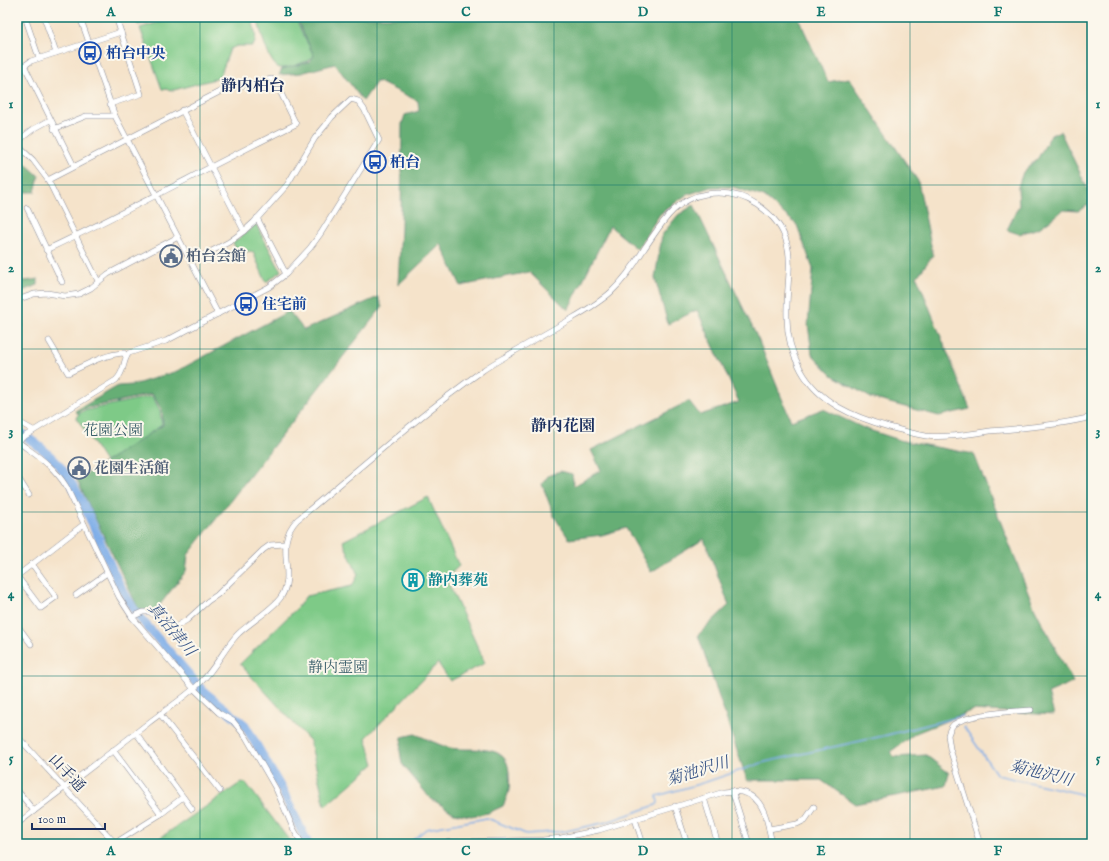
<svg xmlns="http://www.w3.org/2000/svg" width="1109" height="861" font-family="'IM FELL English','Noto Serif JP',serif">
  <rect width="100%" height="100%" fill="#fbf7ec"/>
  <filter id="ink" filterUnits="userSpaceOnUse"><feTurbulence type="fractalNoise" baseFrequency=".025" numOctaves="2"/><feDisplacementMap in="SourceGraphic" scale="8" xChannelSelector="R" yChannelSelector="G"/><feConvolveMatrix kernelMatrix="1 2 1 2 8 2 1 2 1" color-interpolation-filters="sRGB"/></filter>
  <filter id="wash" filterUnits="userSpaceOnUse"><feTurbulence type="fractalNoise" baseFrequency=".012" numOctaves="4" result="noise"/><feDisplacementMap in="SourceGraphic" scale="16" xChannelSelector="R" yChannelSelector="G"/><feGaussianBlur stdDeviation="0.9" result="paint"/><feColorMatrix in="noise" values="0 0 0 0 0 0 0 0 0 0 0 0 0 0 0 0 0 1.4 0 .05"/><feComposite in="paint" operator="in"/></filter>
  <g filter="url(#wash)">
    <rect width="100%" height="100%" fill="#f5e3ca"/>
    <g fill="#7eca87" stroke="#4c7c72">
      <polygon points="135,17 163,17 138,25"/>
      <path d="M175 17H251C253 26 259 37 253 46H237L230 49 221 74 215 79 174 90 162 89 140 28 166 20H170Z"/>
      <path d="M257 17H297L298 24 314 56 308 61C300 63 288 69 280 68 268 65 260 28 257 17Z"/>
      <polygon points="256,224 281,271 266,282 253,252 248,251 240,255 233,243"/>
      <polygon points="152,396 160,410 162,425 119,454 105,462 76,417 83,411"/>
      <polygon points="428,497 459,566 446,578 485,663 450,681 438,663 366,738 374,764 325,806 310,741 240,664 298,607 306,596 352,586 358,575 343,541"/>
      <polygon points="242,782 246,783 292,844 151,844"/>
    </g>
    <g fill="#66ae74" stroke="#406e69">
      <polygon points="298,17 798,17 828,82 849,78 918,181 933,255 917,277 970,409 939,416 871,398 832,375 812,354 808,324 813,269 797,225 764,197 733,187 711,187 686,195 660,214 637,249 610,226 568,310 529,272 461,286 441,244 398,285 401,227 402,124 405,115 419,111 418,101 377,81 363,101 335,64 301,73 279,75 282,69 309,62 314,56 299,23"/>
      <polygon points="1060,131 1092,198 1092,203 1078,211 1063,210 1056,216 1039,228 1019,234 1007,230 1019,205 1018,187 1023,172 1038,158 1051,135"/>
      <polygon points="17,156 39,176 35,192 20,192 17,194"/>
      <polygon points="694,205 758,339 791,421 823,409 866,429 903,441 974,454 1034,607 1073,682 1048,693 1054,715 973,710 916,733 890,752 895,757 926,755 949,773 946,786 855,804 821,780 747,780 698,635 729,605 704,539 651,572 626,528 602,535 569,539 554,516 542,484 548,476 560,471 572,474 574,486 601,470 591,450 689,401 700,415 739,402 697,310 668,324 655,278 662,235 678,215"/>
      <polygon points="38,279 38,285 17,293 17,280 26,281"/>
      <polygon points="378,297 382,307 188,555 186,571 155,611 139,610 77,480 163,425 162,410 152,394 83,409 78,414 75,411 118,386 133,385 177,371 289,311 304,330"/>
      <path d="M415 734C426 738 438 745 450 748 471 752 508 741 509 773 510 789 510 791 503 806L488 813 471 816 454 813 430 798 402 764 400 751 402 737Z"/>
    </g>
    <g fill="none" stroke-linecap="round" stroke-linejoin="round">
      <g stroke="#7eade8" stroke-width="1.5">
        <polyline points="964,727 997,775 1077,793 1090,798"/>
        <polyline points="408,844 426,829 487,818 526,834 566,831 607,822 656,805 658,803 657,796 706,782 765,762 883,736 962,716"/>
      </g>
      <path stroke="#7eade8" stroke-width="9" d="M17 430C32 441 50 453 61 468 95 513 106 572 140 618L203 691 245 725 281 788 308 844"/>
    </g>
  </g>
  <g filter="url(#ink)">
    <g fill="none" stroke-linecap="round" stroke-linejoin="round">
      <g stroke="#888994" stroke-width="6">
        <g id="minor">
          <polyline points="25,17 39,58"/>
          <polyline points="44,17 56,53"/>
          <polyline points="80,17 115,116 218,314"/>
          <polyline points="24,65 74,166"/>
          <polyline points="17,71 31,61 121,32"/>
          <polyline points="110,104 141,94 116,17"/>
          <polyline points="182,110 244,231"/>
          <polyline points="54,129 86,116 115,116"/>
          <polyline points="17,142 32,130 50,120"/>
          <polyline points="17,145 33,160 48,180 98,281"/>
          <polyline points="27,208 62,282"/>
          <polyline points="257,218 286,274"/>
          <path d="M46 250C131 210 212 165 296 124L275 81 272 79 225 89 48 180"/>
          <polyline points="17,300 34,294 47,293 65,296 79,294 91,288 108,274 178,237"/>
          <polyline points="17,326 19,326"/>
          <path d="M49 341 68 373C86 365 104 354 124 353L126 357"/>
          <polyline points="17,421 33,430"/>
          <path d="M17 441 116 380C126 370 122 361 129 353L166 341 269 287 286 274 310 248 321 233 379 140 364 109 358 101 351 99 332 117 325 126 315 138 287 185 254 222 244 231 229 242 191 262"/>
          <path d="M17 441C37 456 53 465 66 486L119 597 132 617 193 688 219 713 233 721 246 737 276 789 293 828 302 844"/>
          <polyline points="17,476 29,495"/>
          <polyline points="17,576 41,608 56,597 32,564"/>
          <polyline points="17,576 84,524"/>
          <polyline points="76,595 107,573"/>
          <polyline points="132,617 143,612 150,612 164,623 169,626 177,626 187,620 208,601 217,595 263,550 270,545 285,544"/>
          <polyline points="17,625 31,644"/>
          <polyline points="160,714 220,791"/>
          <polyline points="136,733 192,809"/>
          <polyline points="17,736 116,844"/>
          <polyline points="113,750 161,814 183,797"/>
          <polyline points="17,790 34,811"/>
          <polyline points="732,790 749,844"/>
          <polyline points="704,798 718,844"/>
          <polyline points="675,806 687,844"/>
          <polyline points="635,819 643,844"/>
          <path d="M17 824C60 791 104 758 147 724 165 710 186 697 202 681 216 667 224 649 237 635 249 623 272 610 281 597 297 573 273 545 297 520 358 470 418 416 482 371 493 363 504 358 515 351 534 340 552 330 571 319 585 311 599 303 611 292 624 280 635 264 644 249 661 225 674 199 706 194 725 191 743 195 758 205 804 237 785 273 787 318 787 336 792 354 801 370 819 403 854 417 889 427 901 430 913 434 926 436 947 438 969 434 990 431 1024 428 1059 425 1092 417"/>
          <polyline points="769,829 797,824 805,820 814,807"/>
          <polyline points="589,842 590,844"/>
          <polyline points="115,843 161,814"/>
          <path d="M429 844 455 842 543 840 561 838 599 830 724 792C763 786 766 815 772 844"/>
          <path d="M980 844 950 749 948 735C949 731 951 727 954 724 969 714 1013 711 1031 710"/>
        </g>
      </g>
      <use href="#minor" stroke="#fff" stroke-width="5"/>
    </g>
  </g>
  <path fill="none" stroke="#0f766e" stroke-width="1" stroke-opacity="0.55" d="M200 17V844M377 17V844M554 17V844M732 17V844M910 17V844M17 185H1092M17 349H1092M17 512H1092M17 676H1092"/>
  <defs>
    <g id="bus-ring" transform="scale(1.15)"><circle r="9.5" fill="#fbf7ec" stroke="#1a4fb4" stroke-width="1.5"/><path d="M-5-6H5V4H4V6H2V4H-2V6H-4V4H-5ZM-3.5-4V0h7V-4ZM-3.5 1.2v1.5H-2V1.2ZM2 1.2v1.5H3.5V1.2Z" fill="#1a4fb4"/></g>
    <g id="civic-ring" transform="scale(1.15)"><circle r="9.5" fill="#fbf7ec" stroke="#5c6f8a" stroke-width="1.5"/><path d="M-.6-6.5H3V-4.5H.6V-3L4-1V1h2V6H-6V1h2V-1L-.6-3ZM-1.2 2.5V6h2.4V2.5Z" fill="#5c6f8a"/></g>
    <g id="building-ring" transform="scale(1.15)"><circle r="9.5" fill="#fbf7ec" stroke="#0f9aa8" stroke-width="1.5"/><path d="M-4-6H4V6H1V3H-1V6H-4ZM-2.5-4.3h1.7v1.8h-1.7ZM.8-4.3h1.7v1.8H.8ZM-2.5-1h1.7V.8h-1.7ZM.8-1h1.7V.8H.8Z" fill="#0f9aa8"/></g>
  </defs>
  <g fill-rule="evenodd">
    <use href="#bus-ring" x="90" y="53"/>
    <use href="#bus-ring" x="375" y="162"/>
    <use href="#civic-ring" x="171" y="256"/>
    <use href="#bus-ring" x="246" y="304"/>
    <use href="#civic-ring" x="79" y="468"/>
    <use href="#building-ring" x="413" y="580"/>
  </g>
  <g text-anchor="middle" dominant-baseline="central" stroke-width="4" stroke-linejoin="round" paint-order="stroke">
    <g font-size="15" font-weight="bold" fill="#164399" stroke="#fbf7ec" text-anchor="start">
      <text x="106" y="53">柏台中央</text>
      <text x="390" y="162">柏台</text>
      <text x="262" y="304">住宅前</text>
    </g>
    <g font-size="15" font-weight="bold" fill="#4e5e75" stroke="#fbf7ec" text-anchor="start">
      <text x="186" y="256">柏台会館</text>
      <text x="94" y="468">花園生活館</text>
    </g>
    <g font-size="15" fill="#395e6a" stroke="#fbf7ec">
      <text x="113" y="430">花園公園</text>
      <text x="338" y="667">静内霊園</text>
    </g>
    <g font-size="15" font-weight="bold" fill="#0d838f" stroke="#fbf7ec" text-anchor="start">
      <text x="428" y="580">静内葬苑</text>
    </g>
    <g font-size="15" fill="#1b2f5e" stroke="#fbf7ec">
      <text transform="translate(67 773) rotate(47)">山手通</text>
    </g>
    <g font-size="16" font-weight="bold" fill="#1b2f5e" stroke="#fbf7ec">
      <text x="253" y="87">静内柏台</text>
      <text x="563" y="427">静内花園</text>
    </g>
    <g font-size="16" font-style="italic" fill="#395587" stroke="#fbf7ec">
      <text transform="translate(171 630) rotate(50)">真沼津川</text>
      <text transform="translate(698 772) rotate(-17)">菊池沢川</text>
      <text transform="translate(1041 774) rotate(14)">菊池沢川</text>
    </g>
  </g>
  <rect width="1109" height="861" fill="none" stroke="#fbf7ec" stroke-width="44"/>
  <path d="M32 823v6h73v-6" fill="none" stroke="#1b2f5e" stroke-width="2"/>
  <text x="38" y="823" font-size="12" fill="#1b2f5e" stroke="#fbf7ec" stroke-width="3" paint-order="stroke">100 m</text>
  <rect x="22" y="22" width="1065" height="817" fill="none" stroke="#0f766e" stroke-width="1.5"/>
  <g font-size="13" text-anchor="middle" font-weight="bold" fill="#0f766e">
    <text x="111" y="16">A</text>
    <text x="288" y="16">B</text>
    <text x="466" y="16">C</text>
    <text x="643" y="16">D</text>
    <text x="821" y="16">E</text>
    <text x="998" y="16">F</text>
    <text x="11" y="108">1</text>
    <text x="1098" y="108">1</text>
    <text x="11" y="272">2</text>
    <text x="1098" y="272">2</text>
    <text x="11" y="435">3</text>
    <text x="1098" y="435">3</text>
    <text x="11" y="598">4</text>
    <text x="1098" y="598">4</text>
    <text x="11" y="762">5</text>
    <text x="1098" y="762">5</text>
    <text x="111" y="855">A</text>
    <text x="288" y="855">B</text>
    <text x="466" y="855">C</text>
    <text x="643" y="855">D</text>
    <text x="821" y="855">E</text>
    <text x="998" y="855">F</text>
  </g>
</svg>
